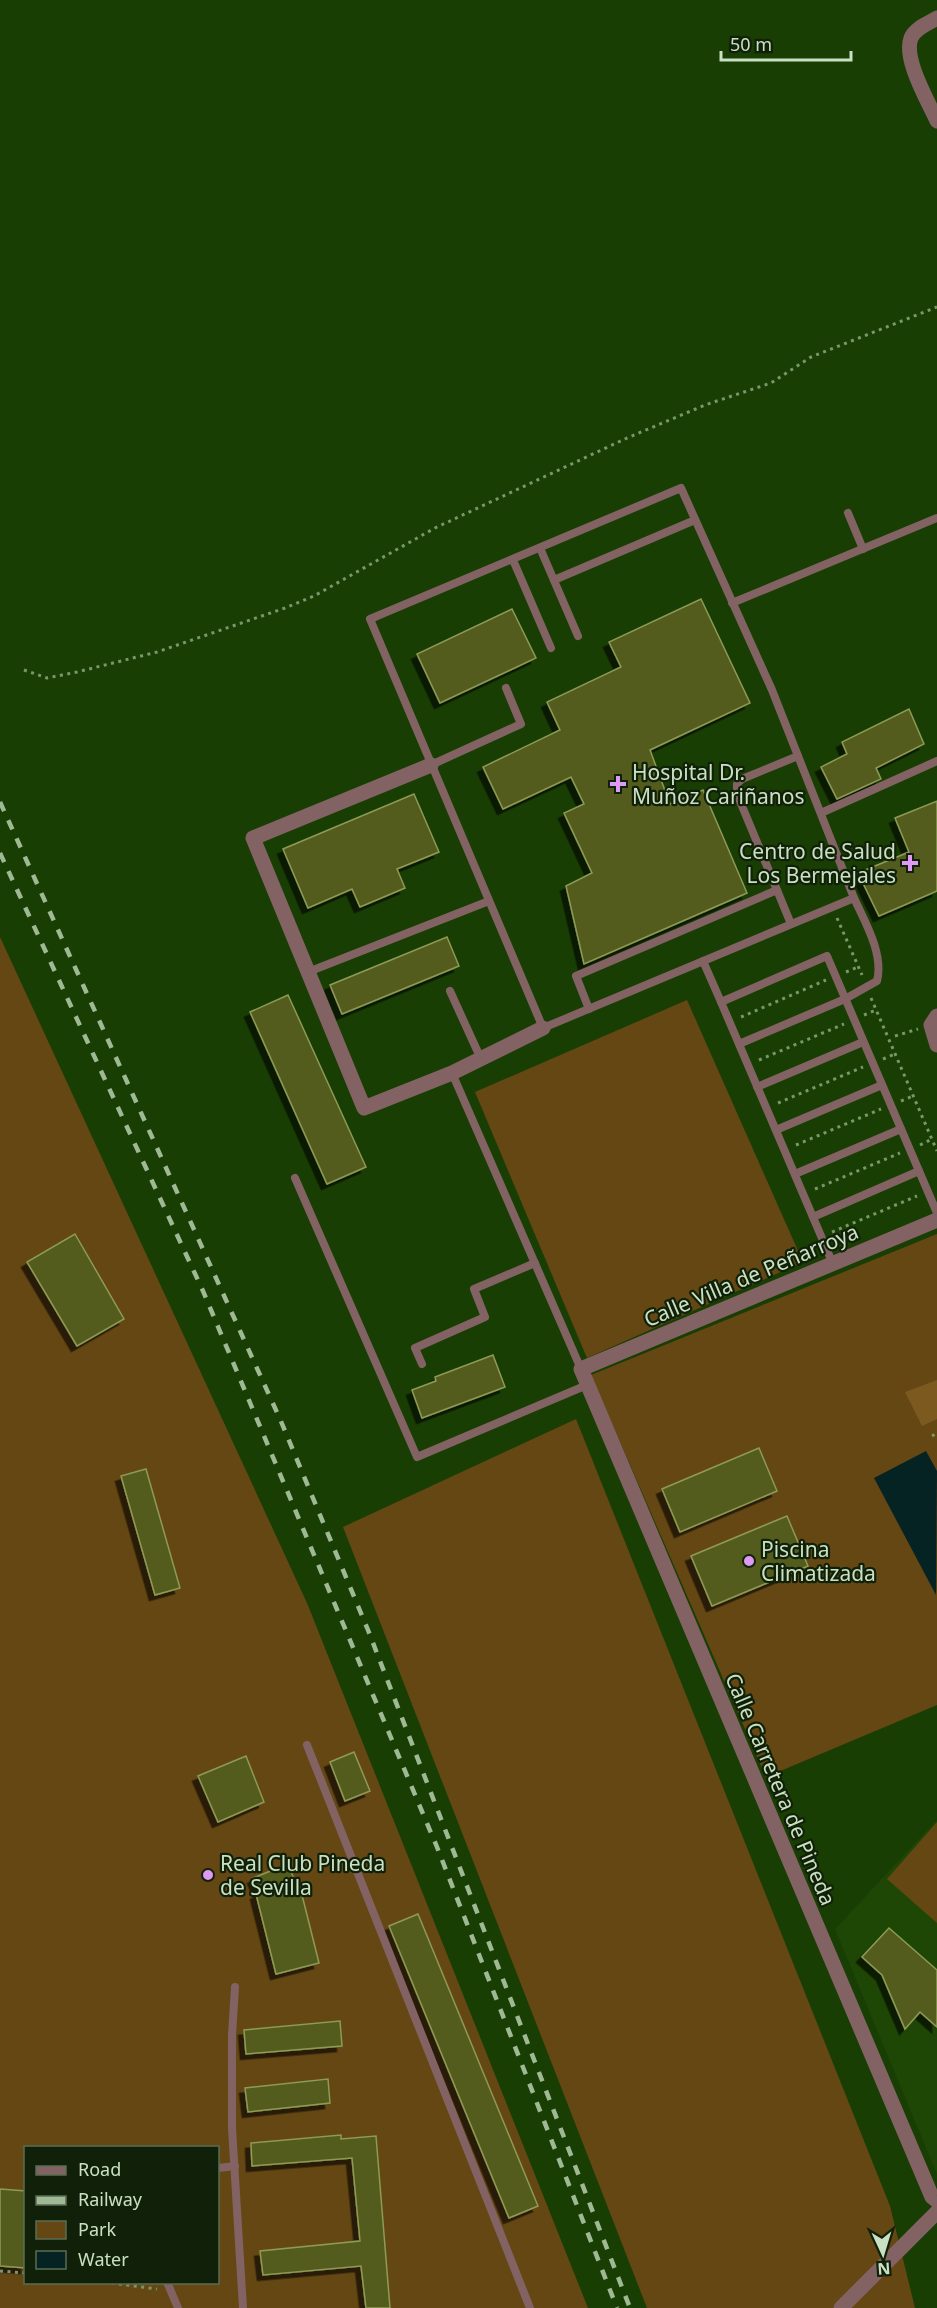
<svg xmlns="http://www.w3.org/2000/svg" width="937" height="2308" font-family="'Noto Sans',sans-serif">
  <defs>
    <filter id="shadow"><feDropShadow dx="-5.5" dy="5.5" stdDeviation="0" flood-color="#0009"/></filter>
  </defs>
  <rect width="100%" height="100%" fill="#193e04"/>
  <polygon fill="#1e4705" points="937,1820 937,2174 835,1929"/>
  <g fill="#654713" fill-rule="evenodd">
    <path d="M0 937 307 1603 588 2308H0ZM26 2148H218V2282H26Z"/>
    <polygon points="687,1000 803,1262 587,1358 475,1092"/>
    <polygon points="937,1234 937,1705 766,1777 591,1375"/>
    <polygon points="576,1419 890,2206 915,2308 647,2308 343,1527"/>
    <polygon points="937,1822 937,1923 887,1879"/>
  </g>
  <polygon fill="#7b591f" points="937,1380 937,1419 922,1426 905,1392"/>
  <polygon fill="#062324" points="926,1451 937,1471 936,1595 874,1478"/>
  <g fill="#525c1d" stroke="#8e9a56" stroke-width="1.5" filter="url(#shadow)">
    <polygon points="701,599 750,703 650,750 670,804 703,790 747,893 584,964 566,886 592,873 564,813 584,804 571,777 503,809 483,767 560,730 547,702 621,667 609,642"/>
    <polygon points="512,609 536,658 440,703 417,654"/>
    <polygon points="909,709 924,744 876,768 881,779 837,799 821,767 847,754 842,742"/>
    <polygon points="414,794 439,852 397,869 405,888 360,907 352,889 308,908 283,849"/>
    <polygon points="937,801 937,891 879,916 858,873 909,852 895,818"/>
    <polygon points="447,937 459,966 342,1014 330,985"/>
    <polygon points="288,995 366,1167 327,1184 250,1012"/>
    <polygon points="75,1234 124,1319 77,1346 27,1262"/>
    <polygon points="493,1355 505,1387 422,1418 412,1390 436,1381 435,1377"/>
    <polygon points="759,1448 777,1491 680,1532 662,1489"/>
    <polygon points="146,1469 180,1588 155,1595 121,1476"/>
    <polygon points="787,1516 808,1566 712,1606 691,1556"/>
    <polygon points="354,1752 370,1791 345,1801 330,1762"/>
    <polygon points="246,1756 264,1802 218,1822 198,1776"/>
    <polygon points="288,1864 296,1884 299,1883 319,1963 276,1974 256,1894 259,1893 253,1878"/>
    <polygon points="418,1914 538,2206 509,2218 389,1926"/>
    <polygon points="889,1928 937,1970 937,2027 920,2012 905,2029 882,1975 862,1957"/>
    <polygon points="340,2021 342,2046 246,2054 244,2030"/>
    <polygon points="328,2079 330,2103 248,2112 245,2088"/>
    <polygon points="341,2135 341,2139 376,2136 390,2308 366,2308 361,2266 263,2275 260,2251 360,2241 352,2158 252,2166 251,2143"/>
    <polygon points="0,2189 26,2191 26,2268 0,2266"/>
  </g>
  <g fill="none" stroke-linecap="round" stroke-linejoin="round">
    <g stroke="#7a976c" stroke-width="3" stroke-dasharray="3 4.5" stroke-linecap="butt">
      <polyline points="24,670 47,678 77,672 157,652 285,608 314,596 435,528 627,438 705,405 771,383 811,357 937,307"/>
      <polyline points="837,918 862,975"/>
      <polyline points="846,972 858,967"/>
      <polyline points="871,998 937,1151"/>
      <polyline points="864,1015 876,1010"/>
      <polyline points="741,1017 826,980"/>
      <polyline points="895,1036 918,1029"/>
      <polyline points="883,1059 895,1054"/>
      <polyline points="759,1060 844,1024"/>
      <polyline points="901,1101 913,1096"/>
      <polyline points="778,1103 863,1067"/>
      <polyline points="796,1145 881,1109"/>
      <polyline points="920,1145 932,1139"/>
      <polyline points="815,1189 900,1153"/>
      <polyline points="832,1232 917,1196"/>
      <polyline points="932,1436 937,1433"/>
      <polyline points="0,2271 26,2273"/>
      <polyline points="104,2282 157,2289"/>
    </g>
    <g stroke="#836263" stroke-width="8">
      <polygon points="681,488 772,690 854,898 543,1028 370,619"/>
      <polyline points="848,513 863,549"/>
      <polyline points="540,548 578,636"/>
      <polyline points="513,560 551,648"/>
      <polyline points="554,580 695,520"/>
      <polyline points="732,603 937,518"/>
      <polyline points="431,765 521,724 506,688"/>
      <polyline points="821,813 937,761"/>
      <polyline points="777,890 737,794 737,784 742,779 798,756"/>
      <polyline points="703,961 721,1002"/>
      <polyline points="308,972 489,901"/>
      <polyline points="450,991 481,1059"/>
      <polyline points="589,1009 576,976 777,890 791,924"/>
      <path d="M739 1044 845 999 877 981C884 954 865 922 854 898"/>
      <polyline points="452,1073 581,1369"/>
      <polyline points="757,1087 863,1042"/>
      <polyline points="776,1130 882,1085"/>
      <polyline points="795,1174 901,1129"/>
      <polyline points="295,1178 417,1457 587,1385"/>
      <polyline points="813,1217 919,1171"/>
      <polyline points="833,1264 721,1002 827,956 937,1213"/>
      <polyline points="422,1364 415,1348 485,1317 474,1289 535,1263"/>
      <polyline points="307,1745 530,2308"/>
      <polyline points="235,1987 232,2035 232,2128 243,2308"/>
      <polyline points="218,2168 235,2166"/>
      <polyline points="167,2282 178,2308"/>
    </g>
    <g stroke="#836263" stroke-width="15">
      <path d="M937 18C929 23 915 28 911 38 903 59 928 101 937 121"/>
      <polyline points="431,765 253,838 364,1108 452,1073 543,1028"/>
      <polyline points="937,1016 931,1025 937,1045"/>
      <polyline points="937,1220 581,1369 932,2197 937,2201"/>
      <polyline points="841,2308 937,2212"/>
    </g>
    <g stroke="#a0b995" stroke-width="4.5" stroke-dasharray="10 10" stroke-linecap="butt">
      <polyline points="0,802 280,1419 368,1630 630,2308"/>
      <polyline points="0,853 203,1291 437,1847 617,2308"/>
    </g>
  </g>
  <g fill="#dd99f4" stroke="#102009" stroke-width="2">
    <path d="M615 775h6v6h6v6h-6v6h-6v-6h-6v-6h6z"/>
    <path d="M907 854h6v6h6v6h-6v6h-6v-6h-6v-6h6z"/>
    <circle cx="749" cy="1561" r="6"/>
    <circle cx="208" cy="1875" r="6"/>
  </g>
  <g text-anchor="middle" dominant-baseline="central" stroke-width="4.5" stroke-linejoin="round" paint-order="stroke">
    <g font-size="21" fill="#cae0c2" stroke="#102009" text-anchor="start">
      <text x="632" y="772">Hospital Dr.<tspan x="632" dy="24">Muñoz Cariñanos</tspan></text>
      <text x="896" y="851" text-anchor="end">Centro de Salud<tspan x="896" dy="24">Los Bermejales</tspan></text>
      <text x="761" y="1549">Piscina<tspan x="761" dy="24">Climatizada</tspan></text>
      <text x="220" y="1863">Real Club Pineda<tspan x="220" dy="24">de Sevilla</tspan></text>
    </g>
    <g font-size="21" fill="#cae0c2" stroke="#102009">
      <text transform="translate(751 1275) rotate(-23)">Calle Villa de Peñarroya</text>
      <text transform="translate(781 1789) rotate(67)">Calle Carretera de Pineda</text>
    </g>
  </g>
  <rect x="24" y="2146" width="195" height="138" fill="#102009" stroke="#5a6d53" stroke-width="1.5"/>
  <rect x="36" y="2166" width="30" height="9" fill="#836263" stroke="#5a6d53" stroke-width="1.5"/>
  <text x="78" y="2176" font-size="18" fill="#cae0c2">Road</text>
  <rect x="36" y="2196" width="30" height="9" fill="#a0b995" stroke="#5a6d53" stroke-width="1.5"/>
  <text x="78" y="2206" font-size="18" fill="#cae0c2">Railway</text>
  <rect x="36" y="2221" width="30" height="18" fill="#654713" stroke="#5a6d53" stroke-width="1.5"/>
  <text x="78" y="2236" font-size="18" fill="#cae0c2">Park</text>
  <rect x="36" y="2251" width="30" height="18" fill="#062324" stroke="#5a6d53" stroke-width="1.5"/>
  <text x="78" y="2266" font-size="18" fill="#cae0c2">Water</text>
  <g transform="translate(883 2254) rotate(176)" stroke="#102009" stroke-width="4.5" paint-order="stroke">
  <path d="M0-4.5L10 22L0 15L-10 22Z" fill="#cae0c2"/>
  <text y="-9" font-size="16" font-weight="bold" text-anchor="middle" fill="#cae0c2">N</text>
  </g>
  <path d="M721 51v9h130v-9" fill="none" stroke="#cae0c2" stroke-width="3"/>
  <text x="730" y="51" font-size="18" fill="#cae0c2" stroke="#102009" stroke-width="4.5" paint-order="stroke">50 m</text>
</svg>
